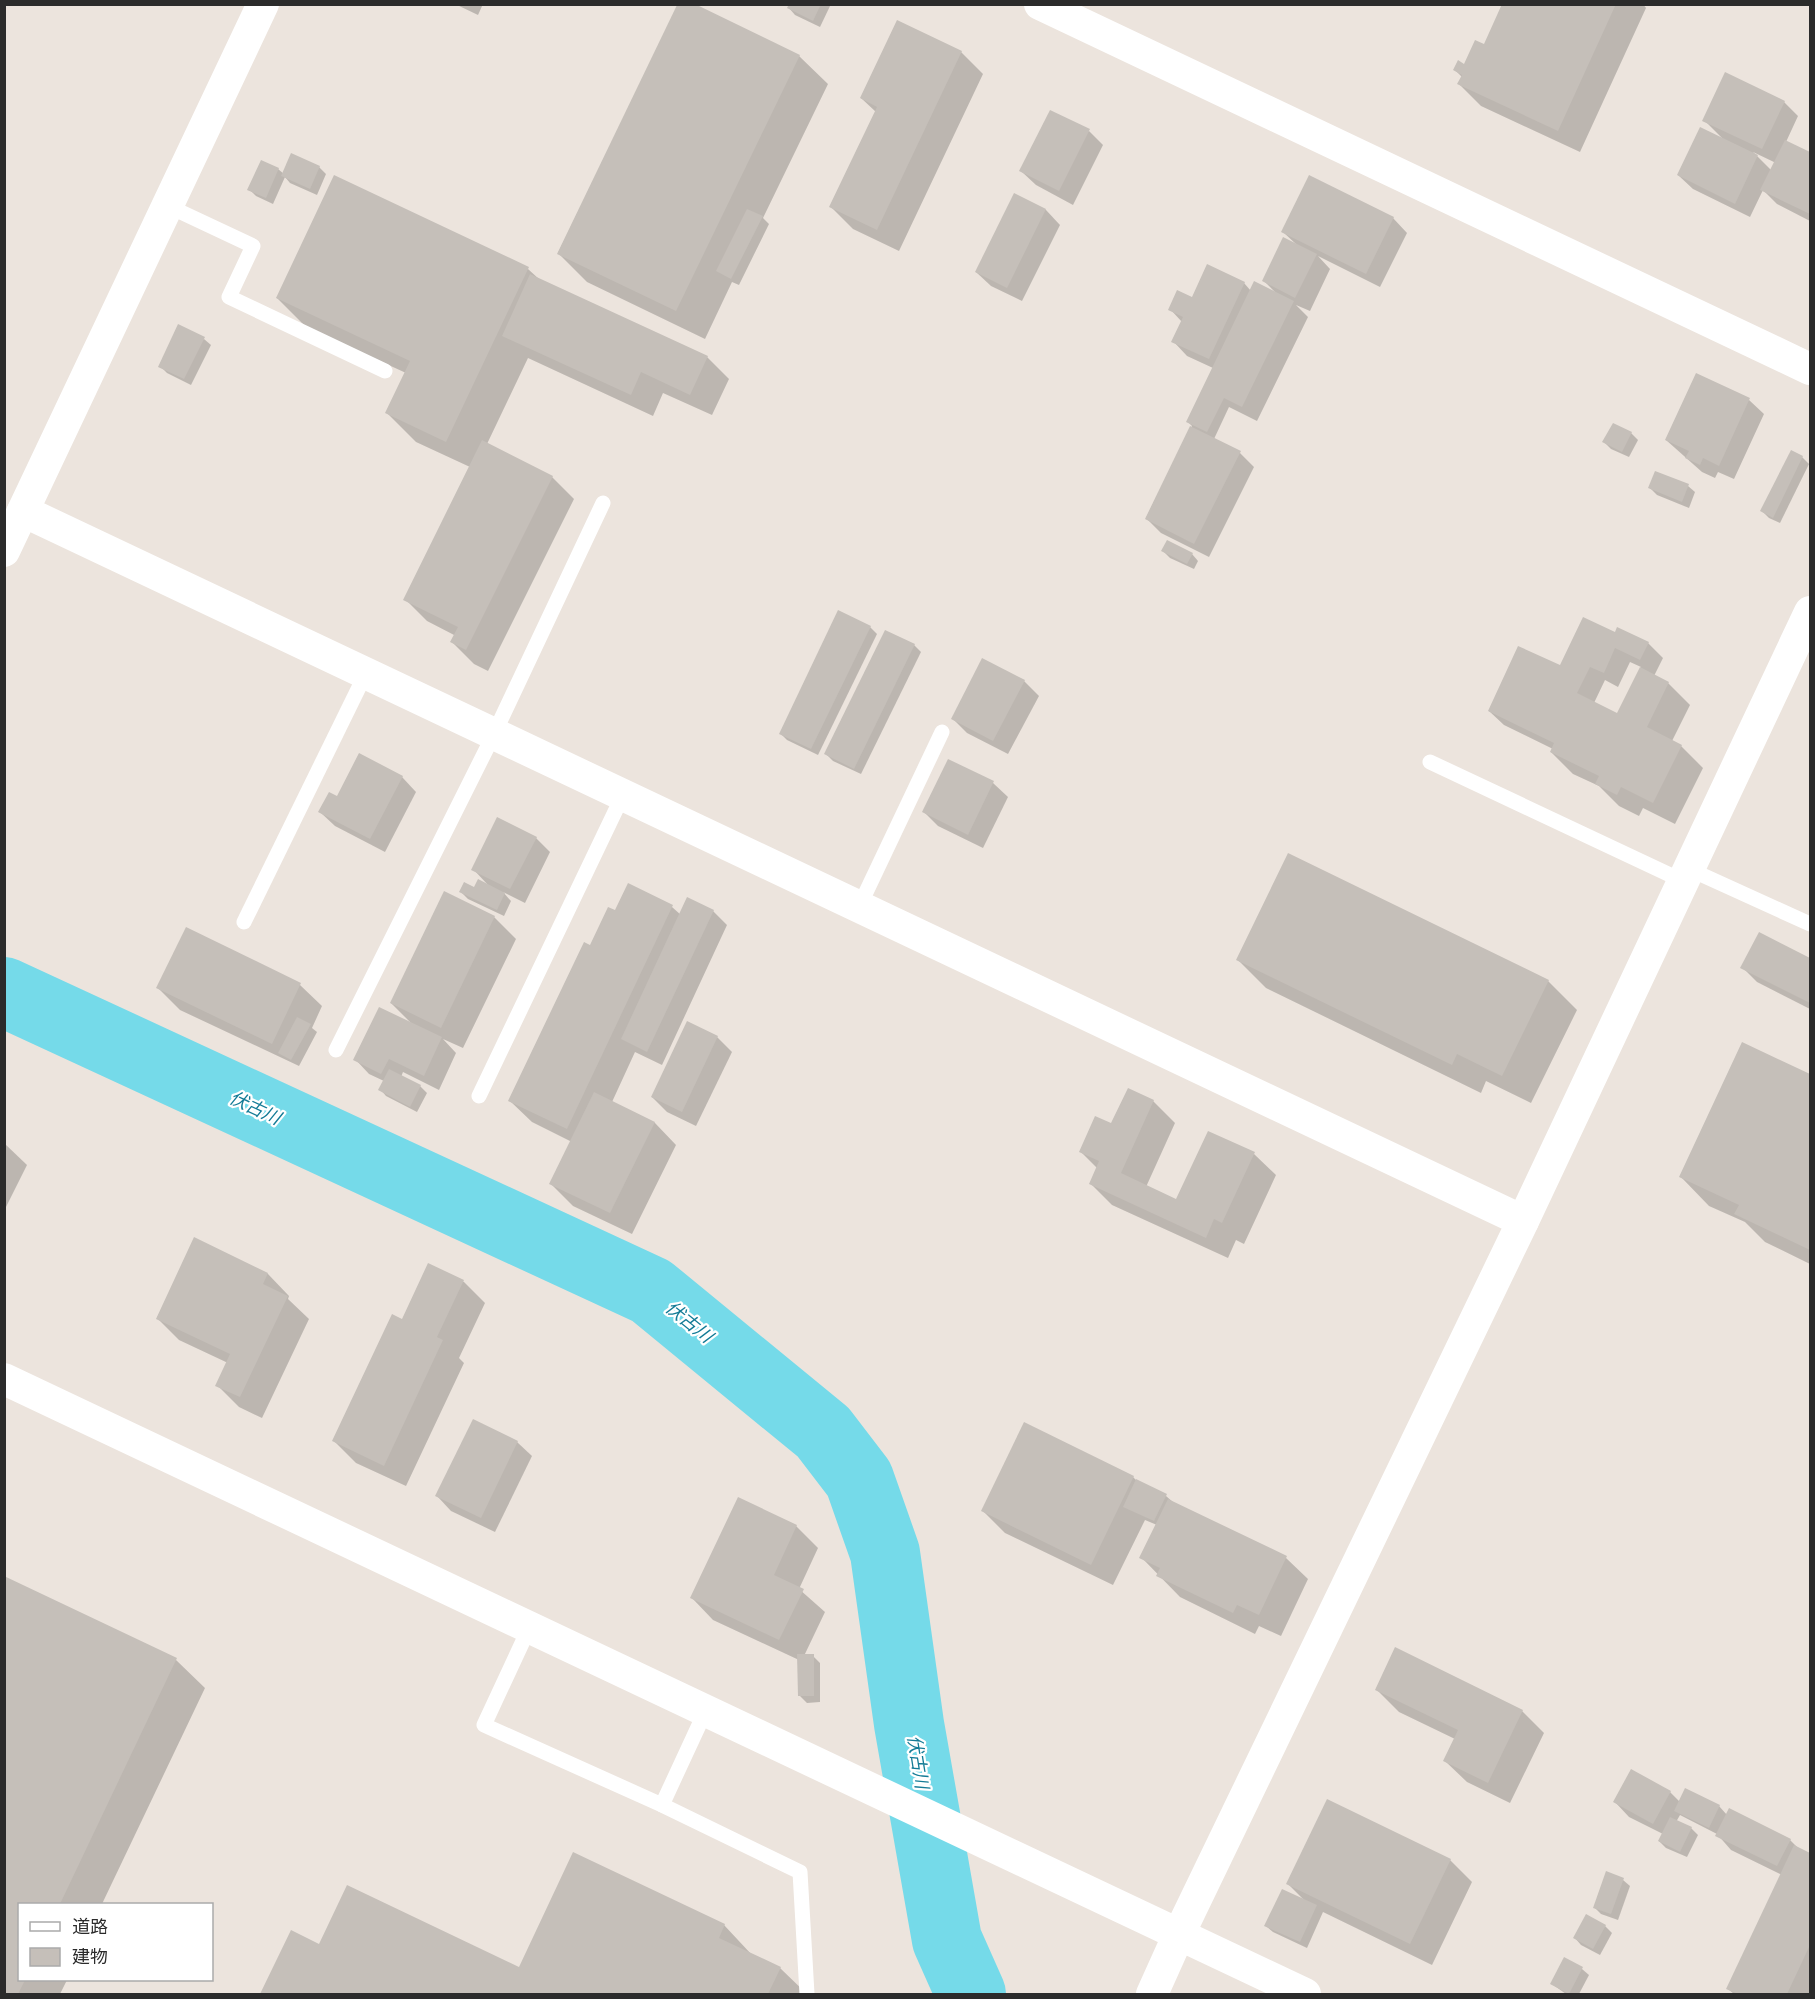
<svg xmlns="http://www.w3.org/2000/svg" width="1815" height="1999" font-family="Arial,'Noto Sans JP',sans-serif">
  <rect width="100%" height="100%" fill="#ece4dd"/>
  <g fill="#0003" fill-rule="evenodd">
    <polygon points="455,4 483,4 478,15"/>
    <polygon points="679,4 693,4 799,56 828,84 763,218 769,224 739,285 732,282 705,339 587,282 558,253"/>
    <polygon points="790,4 831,4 820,27 795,15 789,8"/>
    <polygon points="1504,4 1643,4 1646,8 1580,152 1481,106 1459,84 1462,77 1455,70 1465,66 1485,46"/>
    <polygon points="961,52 983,74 899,251 853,229 831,207 876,112 861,98"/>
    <path d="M1784 102 1798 116 1786 142 1810 154V221L1777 204 1763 190 1750 217 1693 189 1678 175 1722 138 1704 120ZM1753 152 1776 163 1772 171Z"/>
    <polygon points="1089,131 1103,145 1073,205 1036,185 1021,171"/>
    <polygon points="319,167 326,174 317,195 290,183 285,177 273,204 256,196 249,189 278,169 284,174"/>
    <polygon points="1015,195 1046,210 1060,225 1022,301 991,286 976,272"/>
    <polygon points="1393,218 1407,233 1380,287 1318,256 1330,269 1310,311 1296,305 1308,317 1257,421 1229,407 1214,439 1240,453 1254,467 1209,557 1161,533 1146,518 1192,426 1188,422 1213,368 1187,356 1173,341 1182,322 1170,309 1193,299 1244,283 1251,291 1276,293 1264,281 1297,245 1283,232"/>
    <polygon points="528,269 540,280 707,357 729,379 712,415 663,393 653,416 528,358 487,444 552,477 574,499 488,671 474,664 452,642 456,636 427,621 405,599 470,467 416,442 387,413 406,373 306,327 277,298"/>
    <polygon points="204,339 211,345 191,385 167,373 160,366"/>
    <polygon points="1749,400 1764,414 1734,479 1718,472 1715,478 1702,472 1666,440"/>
    <polygon points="1631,433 1638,440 1629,457 1611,449 1604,442"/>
    <polygon points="1802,457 1809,464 1780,523 1769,518 1762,511"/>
    <polygon points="1656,472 1688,486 1695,492 1689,508 1657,495 1650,488"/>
    <polygon points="1163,551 1192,554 1198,561 1194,569 1170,558"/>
    <polygon points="870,627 877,634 818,755 787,740 780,733"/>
    <path d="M1615 634 1648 643 1663 658 1654 676 1668 683 1690 705 1672 741 1681 746 1703 768 1675 824 1643 808 1639 816 1619 806 1599 786 1573 774 1551 752 1553 749 1504 725 1489 711ZM1630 662 1641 667 1618 715 1594 703 1605 680 1618 687Z"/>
    <polygon points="914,645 921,652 861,774 833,761 826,754"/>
    <polygon points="1024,681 1039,696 1008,754 967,733 952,718"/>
    <polygon points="949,761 993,783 1008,797 983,848 938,826 924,812"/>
    <polygon points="402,777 416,792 385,852 335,826 320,812 337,798"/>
    <polygon points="536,838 550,852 525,903 503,892 511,901 504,916 468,899 461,892 488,885 473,869"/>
    <polygon points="628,885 672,907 681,915 713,911 727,925 662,1065 635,1052 612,1102 655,1123 676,1145 632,1234 573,1206 551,1184 572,1142 532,1122 510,1101 591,947 616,912"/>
    <polygon points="494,917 516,939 463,1048 443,1039 456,1053 439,1090 403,1072 401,1077 420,1086 427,1093 417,1112 386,1096 380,1089 384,1081 369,1074 355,1059 412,1024 391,1003"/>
    <polygon points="186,929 300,985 322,1006 312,1028 317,1032 299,1066 180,1010 158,988"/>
    <polygon points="1760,934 1810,959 1810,1009 1757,982 1742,967"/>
    <polygon points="1237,959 1548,981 1577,1010 1531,1103 1486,1081 1481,1093 1266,988"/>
    <polygon points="688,1023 717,1037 732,1052 696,1126 667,1112 652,1097"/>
    <polygon points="1743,1044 1810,1076 1810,1264 1765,1242 1745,1222 1709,1206 1681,1177"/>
    <polygon points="1153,1101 1175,1123 1146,1187 1177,1201 1254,1154 1276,1175 1244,1244 1236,1240 1228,1258 1112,1205 1091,1184 1098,1169 1080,1151"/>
    <polygon points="4,1143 27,1165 4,1211"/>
    <polygon points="195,1239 268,1274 289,1296 288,1299 309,1319 262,1418 239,1407 217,1385 228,1363 179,1340 157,1318"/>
    <polygon points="429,1265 464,1282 485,1303 459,1358 464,1363 406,1486 356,1463 334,1441 403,1321"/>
    <polygon points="517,1442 532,1456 495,1532 451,1511 437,1496"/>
    <polygon points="1133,1477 1138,1482 1166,1496 1174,1503 1286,1558 1308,1579 1281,1636 1259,1626 1255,1634 1180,1597 1141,1557 1157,1525 1145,1520 1113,1585 1005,1533 983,1511"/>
    <polygon points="796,1526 818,1548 799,1589 825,1612 804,1656 813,1656 820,1663 820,1702 807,1703 800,1696 799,1660 713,1620 692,1598"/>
    <polygon points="4,1578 176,1660 205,1688 102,1904 20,1904 20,1980 67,1980 60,1994 4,1994"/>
    <polygon points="1377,1690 1522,1711 1544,1733 1510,1803 1467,1782 1445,1761 1455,1739 1399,1712"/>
    <polygon points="1670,1792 1680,1802 1719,1806 1727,1815 1790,1840 1798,1848 1810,1854 1810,1994 1734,1994 1728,1989 1782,1875 1731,1850 1717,1834 1680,1815 1676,1822 1691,1828 1698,1835 1687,1857 1666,1848 1659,1841 1663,1834 1629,1817 1615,1802"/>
    <polygon points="1450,1860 1472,1882 1432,1965 1323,1912 1307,1948 1273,1932 1266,1926 1305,1901 1288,1884"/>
    <polygon points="1623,1880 1630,1886 1618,1920 1601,1914 1594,1907"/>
    <polygon points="724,1925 752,1955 780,1968 807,1994 262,1994 291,1932 320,1946 520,1969"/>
    <polygon points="1605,1926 1612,1933 1600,1955 1581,1945 1575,1938"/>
    <polygon points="1565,1959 1582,1969 1589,1975 1579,1994 1566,1994 1552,1984"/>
  </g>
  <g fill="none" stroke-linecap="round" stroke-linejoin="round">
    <polyline stroke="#75dae9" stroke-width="70" points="4,992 651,1291 823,1432 859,1479 885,1553 909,1724 947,1940 971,1994"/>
  </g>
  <g fill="#c5bfb9">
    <polygon points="789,4 821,4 813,21 787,8"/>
    <polygon points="1502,4 1616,4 1558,131 1457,84 1462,75 1453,70 1458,60 1464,64 1475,40 1484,44"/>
    <polygon points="677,5 697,5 800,55 676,311 557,254"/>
    <polygon points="897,20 962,51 877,230 829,207 877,107 860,98"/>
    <polygon points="1725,72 1785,101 1762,149 1702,121"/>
    <polygon points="1050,110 1090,129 1059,191 1019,171"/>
    <polygon points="1700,127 1758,155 1735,204 1677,175"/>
    <polygon points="1785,140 1810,152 1810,214 1760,190"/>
    <polygon points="291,153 320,166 310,189 281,176"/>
    <polygon points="261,160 279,168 266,198 247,190"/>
    <polygon points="334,175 529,267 446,442 385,413 410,361 276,298"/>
    <polygon points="1309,175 1394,217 1366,274 1281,232"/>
    <polygon points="1014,193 1046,209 1007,288 975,272"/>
    <polygon points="747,209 763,216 731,279 716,271"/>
    <polygon points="1283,237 1317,254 1295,298 1262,281"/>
    <polygon points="1207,264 1245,282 1209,359 1171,342 1183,317 1168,310 1177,290 1192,297"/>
    <polygon points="530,274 708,356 690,395 641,372 631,395 502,336"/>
    <polygon points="1254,281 1294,301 1242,407 1224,398 1207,432 1186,422"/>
    <polygon points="178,324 205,337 184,379 158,367"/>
    <polygon points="1696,373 1750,398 1719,466 1703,458 1700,465 1685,458 1689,451 1665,440"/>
    <polygon points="1613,423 1632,432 1622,452 1602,442"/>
    <polygon points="1190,426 1241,451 1194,544 1145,519"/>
    <polygon points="482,440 553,476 466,650 450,642 458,627 403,600"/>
    <polygon points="1791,450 1803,456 1773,518 1760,511"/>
    <polygon points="1655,471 1689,484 1682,502 1648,488"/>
    <polygon points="1167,540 1193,553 1187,564 1161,551"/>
    <polygon points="838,610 871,626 811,749 779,734"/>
    <polygon points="1583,617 1615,632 1617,627 1649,642 1640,660 1615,648 1604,673 1590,667 1577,693 1617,713 1640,667 1669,682 1647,727 1682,745 1653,803 1621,787 1617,795 1595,784 1599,776 1550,752 1554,743 1488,711 1518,646 1560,665"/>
    <polygon points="885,630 915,644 854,769 824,754"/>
    <polygon points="982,658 1025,680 993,741 951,719"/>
    <polygon points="359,753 403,776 370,839 318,812 329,792 337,796"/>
    <polygon points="948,759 994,781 968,835 922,812"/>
    <polygon points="497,817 537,837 510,889 471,870"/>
    <polygon points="1288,853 1549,980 1502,1076 1457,1054 1452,1065 1236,960"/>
    <polygon points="478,879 505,893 497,910 459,892 464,882 474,887"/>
    <polygon points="628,883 673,905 567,1129 508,1101 584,942 590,945 608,907 615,910"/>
    <polygon points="444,891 495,916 441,1028 390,1003"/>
    <polygon points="687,897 714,910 647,1052 621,1039"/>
    <polygon points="186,927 301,983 272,1044 156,988"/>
    <polygon points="1759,932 1810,958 1810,1003 1740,968"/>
    <polygon points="379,1007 442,1037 424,1076 389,1059 381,1074 353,1060"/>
    <polygon points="297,1017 311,1024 291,1060 278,1053"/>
    <polygon points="687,1021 718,1036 682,1112 651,1097"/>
    <polygon points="1742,1042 1810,1074 1810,1250 1734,1214 1739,1205 1679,1177"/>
    <polygon points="389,1069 421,1085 410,1107 378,1090"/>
    <polygon points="1128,1088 1154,1100 1121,1173 1176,1199 1208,1131 1255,1152 1222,1223 1214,1219 1206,1238 1089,1184 1099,1161 1079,1152 1095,1116 1111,1123"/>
    <polygon points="594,1092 655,1122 610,1213 549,1184"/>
    <polygon points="194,1237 268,1273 263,1284 288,1296 240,1397 215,1386 230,1354 156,1319"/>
    <polygon points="428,1263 464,1280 437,1337 443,1340 384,1466 332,1441 392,1314 402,1319"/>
    <polygon points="473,1419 518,1441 481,1518 435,1496"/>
    <polygon points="1024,1422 1134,1476 1091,1565 981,1511"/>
    <polygon points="1136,1479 1167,1494 1154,1521 1123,1507"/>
    <polygon points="738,1497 797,1525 774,1575 804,1589 779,1640 690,1598"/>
    <polygon points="1168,1499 1287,1556 1259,1615 1237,1605 1233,1613 1156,1576 1160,1568 1139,1558"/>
    <polygon points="4,1576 177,1658 60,1904 20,1904 20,1980 25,1980 18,1994 4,1993"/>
    <polygon points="1395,1647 1523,1710 1488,1783 1443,1761 1458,1730 1375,1690"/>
    <polygon points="797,1654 814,1654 814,1696 798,1696"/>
    <polygon points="1631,1769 1671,1791 1653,1824 1613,1802"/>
    <polygon points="1685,1788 1720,1805 1709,1828 1674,1811"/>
    <polygon points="1327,1799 1451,1859 1410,1944 1286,1884"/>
    <polygon points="1729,1808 1791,1839 1777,1866 1715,1836"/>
    <polygon points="1670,1817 1692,1827 1680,1852 1658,1841"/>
    <polygon points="1794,1845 1810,1853 1810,1945 1787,1994 1738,1994 1726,1989"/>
    <polygon points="573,1852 725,1924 719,1938 781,1967 768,1994 260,1994 291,1930 319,1944 347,1885 519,1967"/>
    <polygon points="1606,1871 1624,1878 1611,1914 1593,1908"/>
    <polygon points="1282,1889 1317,1905 1300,1942 1264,1926"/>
    <polygon points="1586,1914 1606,1925 1593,1949 1573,1938"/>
    <polygon points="1564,1957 1583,1967 1569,1994 1550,1984"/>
  </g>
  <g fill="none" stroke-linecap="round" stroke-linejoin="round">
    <g stroke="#fff" stroke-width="15">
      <polyline points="168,206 253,246 229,297 385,371"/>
      <polyline points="1430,762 1683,881"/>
      <polyline points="1689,869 1810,924"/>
      <polyline points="859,907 942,732"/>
      <polyline points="244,922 366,673"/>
      <polyline points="336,1050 494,734 603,503"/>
      <polyline points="479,1096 623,795"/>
      <polyline points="530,1626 484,1725 662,1805 706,1710"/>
      <polyline points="662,1805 800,1872 807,1994"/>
    </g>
    <g stroke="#fff" stroke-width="32">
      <polyline points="1040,4 1810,369"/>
      <polyline points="23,511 1523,1221"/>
      <polyline points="4,551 263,4"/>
      <polyline points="4,1379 1305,1994"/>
      <polyline points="1152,1994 1179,1934 1523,1221 1810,612"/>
    </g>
  </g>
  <g text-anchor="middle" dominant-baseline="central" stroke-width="4.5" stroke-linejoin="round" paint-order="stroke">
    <g font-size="18" font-style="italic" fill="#137b96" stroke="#fff">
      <text transform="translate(255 1108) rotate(25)">伏古川</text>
      <text transform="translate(689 1322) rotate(39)">伏古川</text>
      <text transform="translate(918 1762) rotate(81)">伏古川</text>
    </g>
  </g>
  <rect width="1815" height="1999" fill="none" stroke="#2b2b2b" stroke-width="12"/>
  <rect x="18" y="1903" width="195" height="78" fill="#ffffff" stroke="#aaaaaa" stroke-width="1.5"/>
  <rect x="30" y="1922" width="30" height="9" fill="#ffffff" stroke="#aaaaaa" stroke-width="1.5"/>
  <text x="72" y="1933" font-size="18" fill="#2b2b2b">道路</text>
  <rect x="30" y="1948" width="30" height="18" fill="#c5bfb9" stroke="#aaaaaa" stroke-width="1.5"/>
  <text x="72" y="1963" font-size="18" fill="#2b2b2b">建物</text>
</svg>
